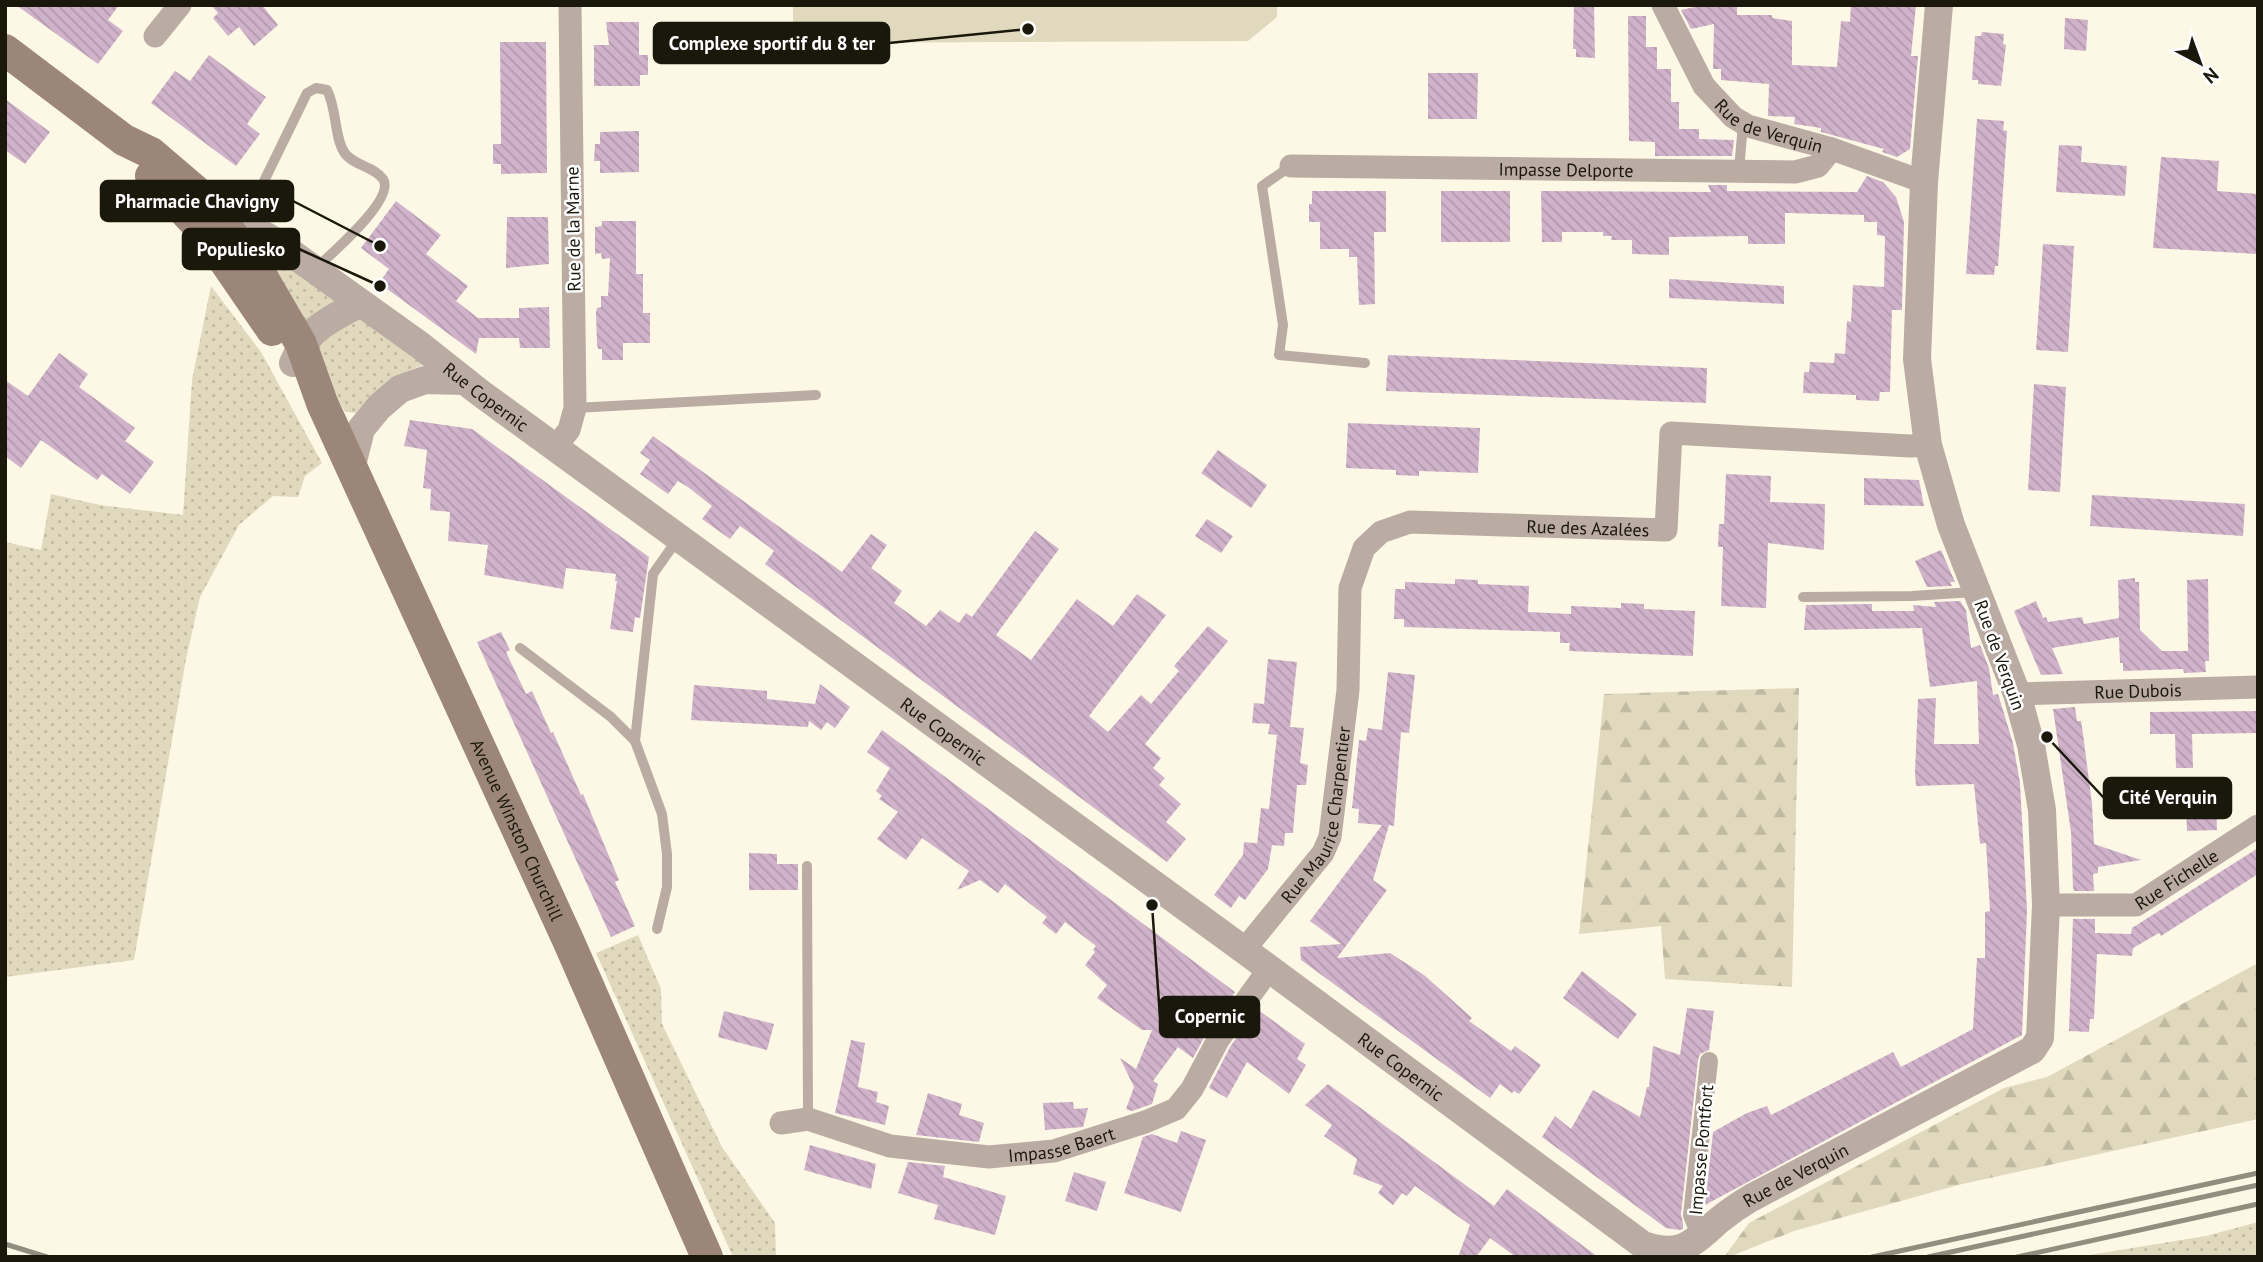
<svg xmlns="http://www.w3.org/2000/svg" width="2263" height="1262" font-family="'PT Sans',sans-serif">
  <defs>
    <pattern id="green-dots" width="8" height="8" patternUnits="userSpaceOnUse" patternTransform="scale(1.75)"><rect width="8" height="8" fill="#e0d9be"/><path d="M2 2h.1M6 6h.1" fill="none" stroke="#c0baa2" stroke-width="1.8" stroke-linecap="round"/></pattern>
    <pattern id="forest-firs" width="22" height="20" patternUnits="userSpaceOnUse" patternTransform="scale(1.75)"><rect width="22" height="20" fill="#e0d9be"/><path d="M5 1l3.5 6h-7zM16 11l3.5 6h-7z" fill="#c0baa2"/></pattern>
    <pattern id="building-back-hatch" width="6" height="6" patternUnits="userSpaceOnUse" patternTransform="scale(1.75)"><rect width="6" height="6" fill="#d0b3ca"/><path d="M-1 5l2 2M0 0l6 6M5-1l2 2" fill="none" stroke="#b299ac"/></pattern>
  </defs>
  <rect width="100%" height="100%" fill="#fdf8e5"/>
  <g fill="url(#green-dots)">
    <polygon points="253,240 345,302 304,331"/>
    <polygon points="211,286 261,352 322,463 305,476 298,497 273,496 239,525 200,597 186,659 134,960 5,977 5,542 41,550 51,494 100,505 183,515 192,380"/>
    <path d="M363 311 425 364C392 377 378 387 356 413L345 412 325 376 317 341Z"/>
    <polygon points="638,935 661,989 662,1024 722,1147 775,1223 776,1257 733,1257 596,953"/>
    <polygon points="2258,1222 2258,1257 2077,1257 2206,1236"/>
  </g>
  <g fill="url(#forest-firs)">
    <polygon points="1799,688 1792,987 1665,979 1661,926 1579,934 1604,694"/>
    <polygon points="2258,963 2258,1119 1958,1185 1794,1231 1729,1257 1724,1257 1749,1223 2004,1088 2047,1077"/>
  </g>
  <polygon fill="#e0d9be" points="793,5 1277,5 1277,17 1248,41 793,43"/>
  <g fill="url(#building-back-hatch)">
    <polygon points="16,5 119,5 108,20 123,31 98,64"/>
    <polygon points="211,5 262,5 278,25 254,46 239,27 228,36 213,18 218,13"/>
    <polygon points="1574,5 1594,5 1595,58 1576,57 1576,49 1573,49"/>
    <polygon points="1704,5 1737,5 1737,15 1772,15 1772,18 1792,21 1792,65 1837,67 1841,21 1850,22 1851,5 1916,5 1911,56 1918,56 1910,149 1897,157 1882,152 1884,149 1821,132 1821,128 1794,124 1795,117 1768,116 1769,84 1721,80 1721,69 1713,69 1714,24 1691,29 1681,10"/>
    <polygon points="1628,16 1646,16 1646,47 1657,47 1657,69 1671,69 1671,102 1679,102 1679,129 1699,129 1699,139 1734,140 1732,156 1655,156 1655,142 1629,141"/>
    <polygon points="2065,18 2088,20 2086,51 2064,49"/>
    <polygon points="606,22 639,22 639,55 648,55 648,75 640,75 640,86 594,86 594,45 609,45"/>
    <polygon points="1982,32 2004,34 2003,44 2006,45 2001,86 1978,84 1978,80 1972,80 1975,36 1981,36"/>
    <polygon points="500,42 546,42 547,173 501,174 501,164 493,164 493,144 501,144"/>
    <polygon points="209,55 266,97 247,124 260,134 236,166 151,103 175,71 190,81"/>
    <polygon points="1428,73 1478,73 1477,119 1428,119"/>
    <polygon points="5,99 50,132 25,164 5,150"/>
    <polygon points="1977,119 2004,121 2003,130 2007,131 1998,266 1995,266 1994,275 1966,274"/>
    <polygon points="639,131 639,172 600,173 600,161 594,161 595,144 600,144 600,132"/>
    <polygon points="2059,145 2082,146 2081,162 2127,166 2125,196 2056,192"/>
    <polygon points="2161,157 2219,161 2217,191 2258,194 2258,254 2153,248"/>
    <polygon points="1867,176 1883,182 1896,197 1904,222 1902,310 1892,310 1890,392 1880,392 1879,401 1856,400 1856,395 1803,393 1804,372 1809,372 1810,362 1834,363 1835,353 1845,354 1847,321 1851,322 1853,285 1884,287 1885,236 1877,235 1877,222 1864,222 1864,215 1785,213 1785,244 1748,244 1748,236 1669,237 1669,255 1632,254 1632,240 1611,240 1612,236 1603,236 1603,232 1562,232 1562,242 1542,242 1541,191 1711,192 1708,185 1727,185 1727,191 1857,192"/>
    <polygon points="1312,191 1386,191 1386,232 1374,232 1375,304 1359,305 1357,257 1349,257 1349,249 1320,249 1320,222 1309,222 1309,204 1312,204"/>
    <rect x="1441" y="191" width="69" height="51"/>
    <polygon points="396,201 441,235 426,254 468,286 456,301 478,318 519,318 519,308 549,307 550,348 520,348 519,338 479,338 476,354 379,283 389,269 361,248"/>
    <polygon points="507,217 548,217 549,264 506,268"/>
    <polygon points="602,221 636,221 636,274 643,274 643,313 650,313 650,343 623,343 623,360 602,360 602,349 598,349 597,344 596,312 597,308 601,307 601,296 608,296 610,258 602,259 601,253 595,254 595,227 602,226"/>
    <polygon points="2043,244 2074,246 2068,352 2036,350"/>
    <polygon points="1669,279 1784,286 1784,304 1669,298"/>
    <polygon points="59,353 88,374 79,387 135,428 125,441 154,462 130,494 102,474 97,480 41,440 21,468 5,456 5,380 28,396"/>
    <polygon points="1388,355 1707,368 1706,403 1386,391"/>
    <polygon points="2034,384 2066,387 2060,492 2028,490"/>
    <polygon points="410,420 472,429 649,557 640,618 635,617 633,632 610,629 617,581 615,581 616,574 566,568 563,589 484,575 488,545 448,541 450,512 430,510 431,489 423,488 427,450 404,446"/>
    <polygon points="1348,423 1480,428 1478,473 1419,471 1419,476 1396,475 1396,470 1346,468"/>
    <polygon points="653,436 842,572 871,534 887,545 871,568 902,591 894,603 926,626 940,610 959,623 966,613 972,617 1035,531 1059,549 996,635 1031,660 1077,599 1113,626 1137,594 1166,615 1089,716 1108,732 1141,695 1151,704 1179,671 1174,666 1208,626 1228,641 1145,744 1161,758 1153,768 1165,778 1159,785 1181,804 1166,822 1186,839 1167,862 765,564 774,551 757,538 740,526 730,539 702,519 712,506 688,487 678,481 668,494 640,474 650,460 640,453"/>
    <polygon points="1218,450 1267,485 1251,508 1201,473"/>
    <polygon points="1726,474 1771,476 1770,502 1825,504 1824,550 1768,543 1766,608 1721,606 1723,547 1718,547 1719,524 1724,524"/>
    <polygon points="1864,478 1919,480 1924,506 1864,505"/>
    <polygon points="2092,495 2245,504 2243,536 2090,526"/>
    <polygon points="1207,519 1233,536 1221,553 1195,536"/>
    <polygon points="1941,550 1955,582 1950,582 1952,586 1927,587 1915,561"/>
    <polygon points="2135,578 2135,582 2139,582 2140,630 2162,651 2188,651 2187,580 2208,579 2209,661 2205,661 2206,672 2184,673 2183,669 2123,671 2123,663 2120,663 2119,637 2052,648 2063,674 2041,675 2014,611 2036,601 2043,618 2046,617 2048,622 2082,617 2084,624 2119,618 2118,580"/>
    <polygon points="1455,579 1478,580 1478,584 1529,586 1528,612 1571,614 1571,606 1621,608 1621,603 1644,604 1644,609 1695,611 1693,656 1569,651 1570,643 1560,643 1560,632 1404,627 1404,619 1394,619 1395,589 1405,589 1405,582 1455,584"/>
    <polygon points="1960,601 1966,610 1971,648 1980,645 1989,668 1993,695 1998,694 2013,743 2020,783 2027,910 2022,1035 1705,1205 1713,1132 1747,1113 1767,1106 1771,1115 1893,1052 1901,1067 1973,1029 1977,958 1985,958 1985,912 1990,911 1986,843 1980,844 1974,784 1916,786 1915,772 1918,699 1936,698 1934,744 1979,744 1977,681 1930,687 1922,628 1804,630 1806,605 1872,604 1872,611 1914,611 1913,605 1936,607 1934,602"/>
    <polygon points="501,632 510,650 506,652 526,694 532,691 551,733 553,732 581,795 583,794 619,880 615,882 635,926 611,937 477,642"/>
    <polygon points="1268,659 1297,662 1290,727 1304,728 1300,763 1308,765 1306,785 1297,785 1293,833 1285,833 1284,846 1257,844 1261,808 1269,809 1277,735 1268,734 1270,724 1252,723 1254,703 1264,704"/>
    <polygon points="1388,672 1415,675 1409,733 1401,732 1394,826 1389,825 1373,880 1387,890 1337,958 1390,953 1424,975 1472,1018 1469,1021 1511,1051 1515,1046 1541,1065 1519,1094 1514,1091 1512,1093 1500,1084 1490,1098 1301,960 1300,947 1341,944 1310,921 1382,825 1358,823 1359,809 1352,808 1359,740 1366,741 1368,728 1382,730"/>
    <polygon points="820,684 850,707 835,728 827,722 821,730 809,721 808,727 691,720 694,685 767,691 767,699 815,704"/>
    <polygon points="2075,707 2077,721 2081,721 2083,734 2092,804 2094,844 2141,860 2098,867 2098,873 2093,874 2094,891 2074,891 2073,887 2071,832 2053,709"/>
    <polygon points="2258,711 2258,733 2192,734 2193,768 2176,768 2175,734 2150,734 2150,712"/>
    <polygon points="882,730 1235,992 1207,1032 1193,1058 1178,1047 1153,1081 1158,1084 1152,1104 1132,1111 1126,1109 1134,1087 1120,1058 1136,1069 1152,1030 1142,1030 1097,998 1107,985 1085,965 1095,952 1093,950 1096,946 1065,922 1056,934 1042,923 1047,917 1005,884 998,893 980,880 957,890 969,871 922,838 906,860 877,839 898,812 879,799 882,796 876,791 890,768 867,752"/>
    <polygon points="2216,804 2217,830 2187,831 2186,805"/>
    <polygon points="1244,842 1272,845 1268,869 1245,900 1239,896 1231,908 1214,895 1243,855"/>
    <polygon points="2258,848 2258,874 2161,936 2159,933 2133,948 2132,956 2097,954 2094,1019 2090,1019 2089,1032 2069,1031 2073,919 2095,919 2095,933 2131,934 2132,928"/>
    <polygon points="749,853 777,854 777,864 798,864 798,890 749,890"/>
    <polygon points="1582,971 1637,1014 1618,1039 1563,998"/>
    <polygon points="1687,1008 1714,1011 1709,1050 1700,1054 1698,1060 1681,1214 1683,1224 1683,1229 1679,1230 1666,1228 1542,1137 1555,1116 1571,1129 1593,1090 1640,1117 1647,1087 1649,1087 1653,1046 1680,1055"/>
    <polygon points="1257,1009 1305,1044 1297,1059 1306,1065 1289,1094 1247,1062 1227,1098 1209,1088 1230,1047"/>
    <polygon points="724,1011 774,1024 767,1050 718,1037"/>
    <polygon points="851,1040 865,1043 858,1087 878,1092 876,1102 889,1106 885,1125 835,1113"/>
    <polygon points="1328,1084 1494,1206 1507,1189 1598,1257 1516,1257 1490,1238 1476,1257 1458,1257 1470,1225 1415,1186 1407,1196 1402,1193 1393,1205 1378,1193 1383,1186 1353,1174 1357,1159 1324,1136 1332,1125 1305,1105"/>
    <polygon points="928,1093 962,1104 959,1115 984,1123 979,1142 916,1135"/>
    <polygon points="1073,1102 1074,1109 1088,1108 1083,1127 1045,1130 1043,1103"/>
    <polygon points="1181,1131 1206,1140 1181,1212 1124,1193 1143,1137 1152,1134 1177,1143"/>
    <polygon points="810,1145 876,1164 871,1189 804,1170"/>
    <polygon points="908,1162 945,1166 943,1177 1006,1196 995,1235 934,1219 938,1205 898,1193"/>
    <polygon points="1074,1172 1106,1182 1097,1211 1065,1201"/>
  </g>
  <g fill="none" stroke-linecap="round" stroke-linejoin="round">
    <g stroke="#baaba3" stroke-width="10">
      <polyline points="1291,166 1262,186 1283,325 1279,355 1365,363"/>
      <polyline points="1739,170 1743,124"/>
      <path d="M244 222 307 93 316 88 327 90C337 109 334 136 344 152 353 166 374 166 383 179 396 199 330 255 315 269"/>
      <polyline points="575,408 816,395"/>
      <polyline points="1803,597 1912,596 1974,592"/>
      <polyline points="520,648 611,717 635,741"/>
      <polyline points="807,866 808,1119"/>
      <polyline points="657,929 667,887 667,854 662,814 635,741 653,574 677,540"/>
    </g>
    <polyline stroke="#baaba3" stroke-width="18" points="1701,1237 1692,1215 1709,1061"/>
    <g stroke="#baaba3" stroke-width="23">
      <path id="s1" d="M1663 5 1704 86 1733 117 1748 126 1832 149 1924 182"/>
      <polyline points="155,36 180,5"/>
      <path id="s2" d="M1291 166 1795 172 1818 166 1832 149"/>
      <polyline points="555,447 569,430 575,408 570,5"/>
      <path id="s3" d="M2017 694 2258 687"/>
      <path id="s4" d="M2046 905H2136L2258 826"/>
      <path id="s5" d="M1244 950 1323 853 1330 837 1348 690 1350 588 1364 548 1381 532 1410 522 1666 530 1671 433 1910 446 1928 445"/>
      <path id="s6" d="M781 1123 808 1119 890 1146 989 1157 1054 1151 1145 1122 1176 1109 1192 1089 1218 1040 1269 969"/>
    </g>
    <g stroke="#baaba3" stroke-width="28">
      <path id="s7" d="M217 214 224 211 276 242 421 346 479 392 1244 950 1643 1245C1680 1258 1692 1244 1718 1221 1729 1212 1739 1205 1751 1198L2032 1050 2040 1038 2046 905 2042 810 2031 745 2017 694 1951 525 1928 445 1917 359 1924 182 1939 5"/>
      <path d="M293 363C308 328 328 321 360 303"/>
      <polyline points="352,465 361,429 379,407 400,389 425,380 465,381"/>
    </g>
    <g stroke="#9b8679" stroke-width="32">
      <path id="s8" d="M5 50 124 140 151 153 199 194 217 214 258 270 301 344 322 403 568 940 707 1257"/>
      <polyline points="151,176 206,234 272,330"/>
    </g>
    <g stroke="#928e7f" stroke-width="5">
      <polyline points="5,1244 47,1257"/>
      <polyline points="5,1256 6,1257"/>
      <polyline points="1872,1257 2258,1173"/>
      <polyline points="1928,1257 2258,1185"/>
      <polyline points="2017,1257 2258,1204"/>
    </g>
  </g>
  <g text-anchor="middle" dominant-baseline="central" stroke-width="5" stroke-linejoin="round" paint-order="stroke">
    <g font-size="18" fill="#1a170b" stroke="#fff">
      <text stroke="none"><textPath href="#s1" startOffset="170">Rue de Verquin</textPath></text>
      <text stroke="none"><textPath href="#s2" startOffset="275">Impasse Delporte</textPath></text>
      <text transform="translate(573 229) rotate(-91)">Rue de la Marne</text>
      <text stroke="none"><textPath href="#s7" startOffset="329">Rue Copernic</textPath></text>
      <text stroke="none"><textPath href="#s5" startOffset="667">Rue des Azalées</textPath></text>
      <text transform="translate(2000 655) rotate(70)">Rue de Verquin</text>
      <text stroke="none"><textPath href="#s3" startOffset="121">Rue Dubois</textPath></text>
      <text stroke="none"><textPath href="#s7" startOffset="896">Rue Copernic</textPath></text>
      <text stroke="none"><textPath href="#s5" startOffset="159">Rue Maurice Charpentier</textPath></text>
      <text stroke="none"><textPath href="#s8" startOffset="956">Avenue Winston Churchill</textPath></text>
      <text stroke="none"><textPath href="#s4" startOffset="138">Rue Fichelle</textPath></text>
      <text stroke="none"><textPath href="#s7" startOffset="1463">Rue Copernic</textPath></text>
      <text stroke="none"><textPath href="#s6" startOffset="287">Impasse Baert</textPath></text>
      <text transform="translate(1701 1150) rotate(-85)">Impasse Pontfort</text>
      <text stroke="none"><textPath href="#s7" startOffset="1939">Rue de Verquin</textPath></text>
    </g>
  </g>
  <path fill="none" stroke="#1a170b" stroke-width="2.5" d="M1028 29L889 43M380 246L293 201M380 286L299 249M2047 737L2104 798M1152 905L1160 1017"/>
  <g fill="#1a170b" stroke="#fff" stroke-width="2.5">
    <circle cx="1028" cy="29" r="7"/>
    <circle cx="380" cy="246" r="7"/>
    <circle cx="380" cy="286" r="7"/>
    <circle cx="2047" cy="737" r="7"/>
    <circle cx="1152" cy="905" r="7"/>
  </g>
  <g fill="#1a170b" stroke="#1a170b" stroke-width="2.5">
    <rect x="654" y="23" width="235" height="40" rx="7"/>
    <rect x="101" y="181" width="192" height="40" rx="7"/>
    <rect x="183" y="229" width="116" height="40" rx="7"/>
    <rect x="2104" y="778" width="127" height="40" rx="7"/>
    <rect x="1160" y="997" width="99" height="40" rx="7"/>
  </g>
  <g font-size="19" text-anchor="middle" font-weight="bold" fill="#fff">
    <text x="772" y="50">Complexe sportif du 8 ter</text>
    <text x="197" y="208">Pharmacie Chavigny</text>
    <text x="241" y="256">Populiesko</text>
    <text x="2168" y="804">Cité Verquin</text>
    <text x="1210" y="1023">Copernic</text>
  </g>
  <rect width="2263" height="1262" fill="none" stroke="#1a170b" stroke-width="14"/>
  <g transform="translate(2200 63) rotate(139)" stroke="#ffffff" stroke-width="5" paint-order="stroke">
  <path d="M0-5L12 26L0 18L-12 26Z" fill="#1a170b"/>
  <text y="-10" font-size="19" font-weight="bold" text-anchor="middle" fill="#1a170b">N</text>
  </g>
</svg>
